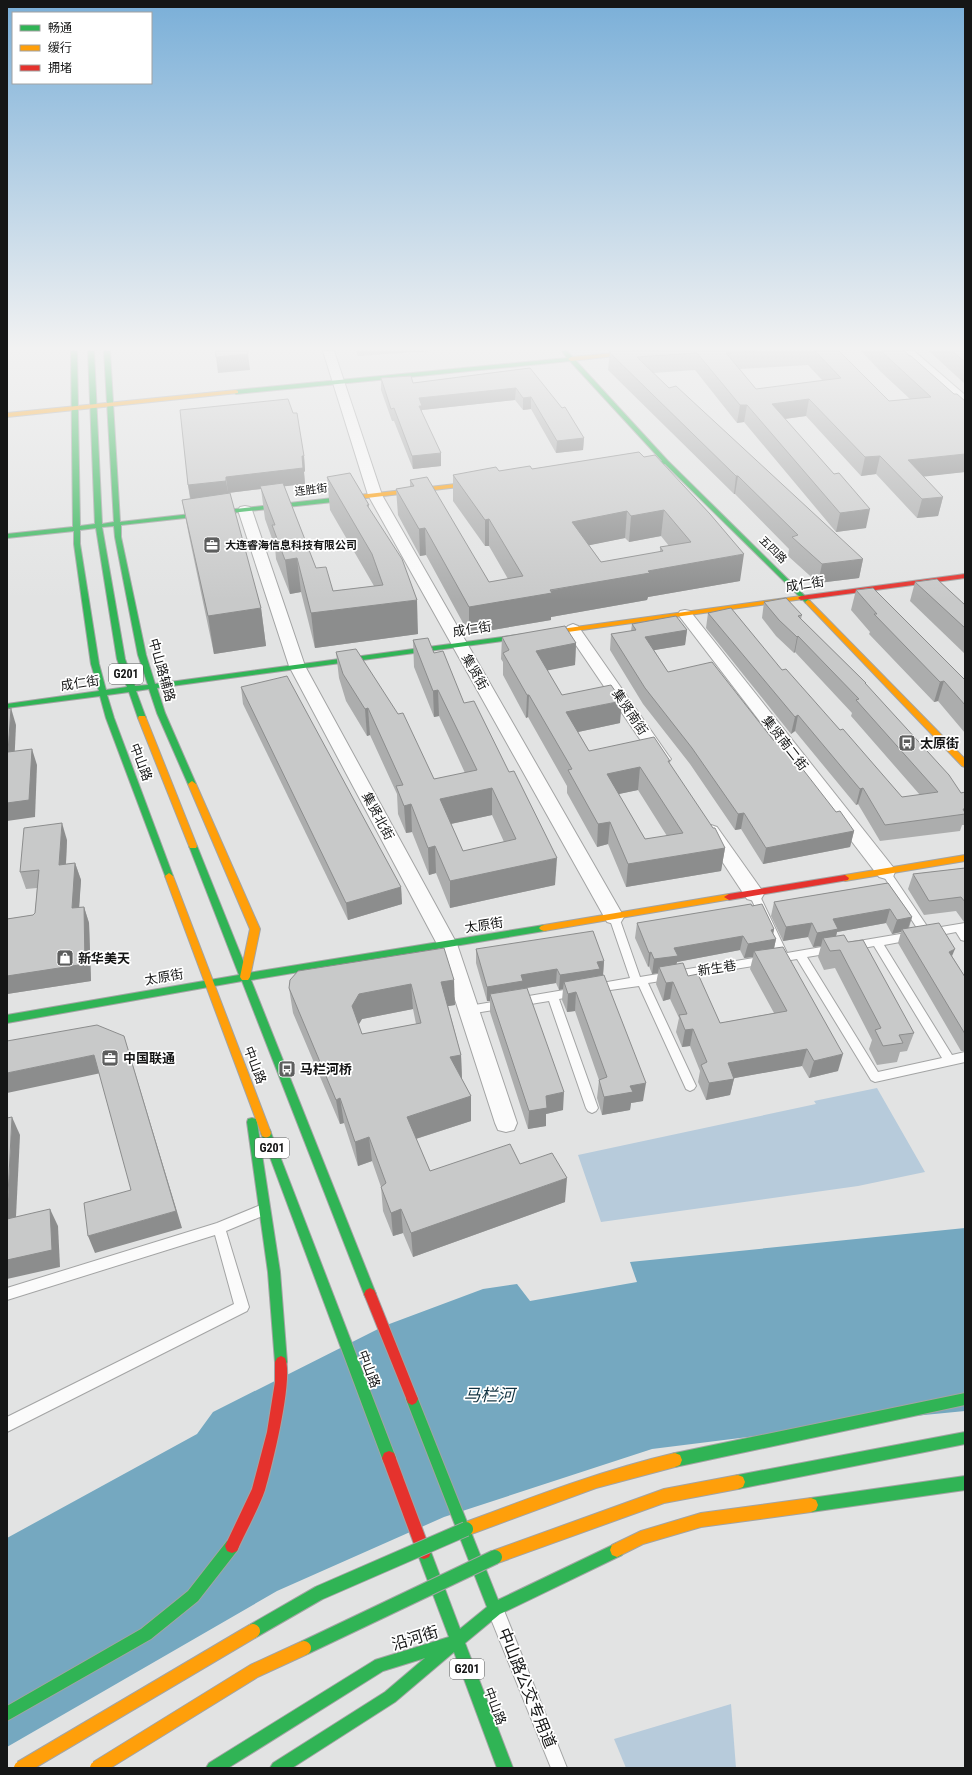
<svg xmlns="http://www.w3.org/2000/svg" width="972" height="1775" font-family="'Roboto Condensed','Noto Sans SC',sans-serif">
  <rect width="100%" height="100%" fill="#e2e3e3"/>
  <g fill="#b7cbdb">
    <polygon points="877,1088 925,1172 858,1186 601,1222 578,1155 816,1104 814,1101"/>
    <polygon points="731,1704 736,1768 626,1768 614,1739"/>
  </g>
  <polygon fill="#75a8c0" points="965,1228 965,1411 914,1416 652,1449 444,1517 277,1591 7,1747 7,1538 197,1434 213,1412 384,1326 483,1289 517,1284 530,1301 637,1282 630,1262"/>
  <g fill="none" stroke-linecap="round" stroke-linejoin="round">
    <g stroke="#a3a4a4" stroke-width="2">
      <g id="lane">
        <polygon points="886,869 889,870 929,929 965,923 965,941 961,940 956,932 930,937 922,936 881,872"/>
        <polygon points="754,890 759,894 787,953 833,945 837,946 838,949 837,952 807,957 878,1072 942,1058 874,946 853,950 849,949 848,946 849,943 853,942 912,932 916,933 917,936 916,939 884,945 952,1055 965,1052 965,1062 875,1082 871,1080 797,959 648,983 696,1086 694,1089 690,1091 686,1089 639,986 596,992 592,991 591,988 592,985 596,984 630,978 609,917 614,913 619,917 640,977 777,954 749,894"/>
        <polygon points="576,988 580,989 581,992 580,995 559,999 598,1108 596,1111 592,1113 588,1111 586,1108 549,1001 469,1014 465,1013 464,1010 465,1007 469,1006"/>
        <polygon points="263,1204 267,1206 269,1210 267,1214 226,1231 249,1307 247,1311 7,1432 7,1417 234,1304 215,1235 7,1300 7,1288 217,1223"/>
        <polygon points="497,1606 503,1608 567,1768 551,1768 489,1614 491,1608"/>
      </g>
    </g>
    <g stroke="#a3a4a4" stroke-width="2">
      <g id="street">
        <polygon points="323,351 334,351 382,495 624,917 621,922 614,924 607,922 368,495"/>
        <polygon points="902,351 914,351 965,395 965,405 961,403"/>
        <polygon points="245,506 250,507 252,510 305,666 457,944 517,1123 514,1130 506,1132 498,1130 495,1123 437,944 289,666 238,510 240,507"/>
        <polygon points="685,610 690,611 893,867 895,872 893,877 886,879 879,877 680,617 678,614 680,611"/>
        <polygon points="573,624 578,626 668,755 671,759 668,763 662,764 656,763 565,629 568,626"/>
        <polygon points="711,825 717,827 761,889 764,894 761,899 754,901 747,899 702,831 705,827"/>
      </g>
    </g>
    <g stroke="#a3a4a4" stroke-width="2">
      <g id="fast">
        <path d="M71 351H77L80 526 95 524 88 351H94L102 524 114 522 104 351H110L120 522 333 498 336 500 333 502 121 525V537L146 655 155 684 525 634 529 636 525 638 157 688 165 713 196 784 192 787 188 784 157 713 149 689 136 691 146 718 142 720 138 718 129 692 107 695 114 718 173 876 172 878H166L106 718 100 696 7 708V704L99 691 91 664 74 544V531L7 538V534L73 527ZM114 526 115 537 138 655 148 685 135 686 125 659 102 527ZM96 528 117 659 127 687 106 690 99 664 80 544V530Z"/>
        <polygon points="562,351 567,351 668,461 810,601 810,603 806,603 665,464 630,467 629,466 632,464 662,461 570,361 236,394 233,392 236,390 567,358"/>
        <polygon points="193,843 197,846 248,973 544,925 547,926 549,928 547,930 544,931 251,980 376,1294 374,1298 370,1300 366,1298 364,1294 242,981 7,1023 7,1015 239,975 189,846"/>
        <polygon points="252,1118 256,1119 257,1122 280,1272 287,1362 285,1366 281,1368 277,1366 275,1362 268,1272 247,1122 248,1119"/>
        <polygon points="266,1128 270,1130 271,1133 396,1458 394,1463 389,1465 384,1463 382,1458 261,1133 262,1130"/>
        <polygon points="412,1393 416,1395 418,1399 498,1600 617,1543 622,1545 624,1550 622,1555 500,1614 465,1643 513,1768 497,1768 454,1652 395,1702 292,1768 270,1768 273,1763 385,1692 425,1658 383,1671 228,1768 206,1768 209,1763 375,1660 449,1637 417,1552 419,1547 424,1545 429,1547 460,1629 487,1607 406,1399 408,1395"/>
        <polygon points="965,1393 965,1405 675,1467 670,1465 668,1460 670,1455 675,1453"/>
        <polygon points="965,1432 965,1444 738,1489 733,1487 731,1482 733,1477 738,1475"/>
        <polygon points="965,1476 965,1490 811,1512 806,1510 804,1505 806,1500 811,1498"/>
        <polygon points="232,1539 237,1541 239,1546 237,1551 198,1601 151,1639 7,1721 7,1706 141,1629 188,1591 227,1541"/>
      </g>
    </g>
    <g stroke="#a3a4a4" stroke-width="2">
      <g id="slow">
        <polygon points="635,351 658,351 571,361 568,359 571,357"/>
        <polygon points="236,390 238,391 238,393 7,417 7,413"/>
        <polygon points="482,481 485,483 484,484 333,502 330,500 333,498"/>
        <polygon points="801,596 803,597 803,599 525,638 521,636 525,634"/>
        <polygon points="808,600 810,601 965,759 965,767 962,766 806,603 805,602"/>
        <polygon points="139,716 145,716 146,718 197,846 196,848 190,848 189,846 138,718"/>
        <polygon points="192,781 196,784 260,929 250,977 248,980 242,980 240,977 250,929 188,784"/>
        <polygon points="965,855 965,861 845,881 841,878 845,875"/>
        <polygon points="169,873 173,876 271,1133 270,1136 266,1138 262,1136 261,1133 165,876"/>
        <polygon points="729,894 732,895 734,897 732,899 544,931 541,930 539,928 541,926 544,925"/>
        <path d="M675 1453 680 1455 682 1460 680 1465 675 1467 596 1488 466 1536 461 1534 459 1529 461 1524 466 1522C535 1496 603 1470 675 1453Z"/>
        <polygon points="738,1475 743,1477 745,1482 743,1487 738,1489 664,1503 495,1564 490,1562 488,1557 490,1552 495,1550 664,1489"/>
        <polygon points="811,1498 816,1500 818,1505 816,1510 811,1512 701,1527 643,1544 617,1557 612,1555 610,1550 612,1545 641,1531 701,1513"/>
      </g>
    </g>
    <g stroke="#a3a4a4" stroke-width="2">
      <g id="jam">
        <polygon points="965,574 965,578 801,600 798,598 801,596"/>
        <polygon points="845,875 849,878 848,880 729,900 724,897 729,894"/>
        <polygon points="370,1288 374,1290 376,1294 418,1399 416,1403 412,1405 408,1403 364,1294 366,1290"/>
        <path d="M281 1356 285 1358C294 1378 272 1466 265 1490 258 1510 246 1531 237 1551L232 1553 227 1551 225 1546 252 1489 267 1432 275 1382V1362L277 1358Z"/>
        <polygon points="389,1451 394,1453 431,1552 429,1557 424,1559 419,1557 417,1552 382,1458 384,1453"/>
      </g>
    </g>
    <use href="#lane" fill="#fbfbfb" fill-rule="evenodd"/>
    <use href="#street" fill="#fbfbfb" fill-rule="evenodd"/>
    <use href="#fast" fill="#30b455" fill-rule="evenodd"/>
    <use href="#slow" fill="#ff9f0a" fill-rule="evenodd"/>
    <use href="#jam" fill="#e5322d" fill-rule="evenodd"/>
    <g stroke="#a3a4a4" stroke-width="16" stroke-linecap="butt">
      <g id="fast-bridge">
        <polyline points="253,1631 319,1593 466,1529"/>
        <polyline points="304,1648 495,1557"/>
      </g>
    </g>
    <g stroke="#a3a4a4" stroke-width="16" stroke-linecap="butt">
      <g id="slow-bridge">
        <polyline points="21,1768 253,1631"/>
        <polyline points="97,1768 254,1671 304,1648"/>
      </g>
    </g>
    <use href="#fast-bridge" stroke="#30b455" stroke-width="14"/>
    <use href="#slow-bridge" stroke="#ff9f0a" stroke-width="14"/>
  </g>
  <g fill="#acadad" fill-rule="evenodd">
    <polygon points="356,351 431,351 358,356"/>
    <path d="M610 351H839L889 401 910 399 881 372 861 351H905L954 394 965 401V472L923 476 943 497 938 516 917 518 876 474 861 476 806 416 785 419 866 528 836 532 744 422 737 423 695 370 653 373 669 388 863 559 859 578 818 583 788 556 789 549 735 494H734L608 370ZM808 365 823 381 756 389 740 369Z"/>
    <polygon points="929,351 965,351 965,384"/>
    <polygon points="530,368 584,438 583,450 556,453 531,409 523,410 515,400 422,410 422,413 441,453 441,466 413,469 394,421 392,421 381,390 381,378 413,383"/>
    <path d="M639 452 740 581 648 597 647 600 551 617V620L469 634 426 555 420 556 398 515 396 489 410 487V480L489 582 508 579 489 546H485L453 501V475L499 471 532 469ZM661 536 669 546 660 547V552L601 562 589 545 625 538 629 542Z"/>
    <polygon points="304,456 305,471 304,472 305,484 284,486 316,568 333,591 374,586 330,510 327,477 369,505 369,508 418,634 315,648 301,592 290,594 276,559 275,547 265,519 261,489 228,493 261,608 266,646 214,654 189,536 182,500 190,499 188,485"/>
    <polygon points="915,582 965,605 965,654 910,601"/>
    <polygon points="856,590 965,680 965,733 938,701 934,702 869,634 870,632 851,610"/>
    <polygon points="764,602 802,615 801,619 866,683 866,685 961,793 965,792 965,825 962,825 960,831 880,841 858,804 856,805 795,731 791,734 706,628 708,613 782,670 840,730 902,797 920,795 851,716 852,713 795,652 794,653 776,636 762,618"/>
    <polygon points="632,624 687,630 685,645 654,650 668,672 774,741 836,812 854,831 850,847 763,864 741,829 735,830 690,764 643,704 610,650 611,634 631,631"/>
    <path d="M502 637 576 643 575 665 547 670 562 695 620 723 578 732 589 751 669 764 725 848 721 871 626 887 608 844 597 847 567 793V786L528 717 526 718 503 675V662L501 659ZM638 790 667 836 645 839 618 794Z"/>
    <path d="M413 640 434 653 464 703 555 885 450 908 436 873 429 875 412 832 406 833 398 814 397 794 370 735 367 736 346 701 339 678 336 652 434 779 465 773 439 716 434 717 414 667ZM492 815 504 842 463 851 451 824Z"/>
    <polygon points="241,687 401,887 402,904 348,920 243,704"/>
    <polygon points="67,840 66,864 75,863 81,880 79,907 84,907 89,923 91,981 7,994 7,919 33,915 35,913 37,888 26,889 20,872"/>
    <polygon points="965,868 965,922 964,922 956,911 924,915 908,889 913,874"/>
    <polygon points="888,883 912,917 909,928 952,956 965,977 965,1051 961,1051 898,943 901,932 892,934 886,923 837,932 836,936 848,942 914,1033 907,1051 900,1052 897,1062 877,1065 869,1049 872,1040 835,968 824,970 818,957 821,946 813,947 808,937 783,941 771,916 774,902"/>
    <path d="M752 906 774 929 773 934 776 939 774 948 838 1071 809 1078 802 1066 734 1078 730 1095 706 1100 698 1082 700 1071 690 1046 682 1047 676 1032 679 1018 670 999 663 1001 656 984 658 973 652 974 649 966 648 967 635 938 637 923ZM740 950 744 958 753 957 750 969 774 1013 720 1023 688 976 676 964 677 962Z"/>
    <path d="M444 948 455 1005 448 1006 461 1055 462 1079 471 1096V1121L416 1139 430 1171 520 1164 565 1202 413 1257 403 1233 393 1236 383 1211 381 1187 372 1161 358 1166 344 1123 340 1124 293 1013 289 988ZM413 1009 416 1024 362 1034 358 1025 362 1019Z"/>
    <polygon points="476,949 604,961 603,975 643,1101 631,1103 630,1110 602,1115 597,1098 599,1080 575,1011 567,1012 562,1000 563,989 559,990 556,983 527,988 563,1110 546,1114 546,1126 528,1129 490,1012 490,1001 487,1001 476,963"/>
  </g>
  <g fill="#8c8d8d">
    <polygon points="248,354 250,370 218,373 216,357"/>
    <polygon points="516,388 515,400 422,410 422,418 420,418 419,398"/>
    <polygon points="531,397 531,409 523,410 523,398"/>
    <polygon points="809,399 806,416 769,421 772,404"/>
    <polygon points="740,405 747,405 744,422 737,423"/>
    <polygon points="584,438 583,450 556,453 557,441"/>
    <polygon points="441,453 441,466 413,469 412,456"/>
    <polygon points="965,454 965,472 903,479 908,460"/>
    <polygon points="302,456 304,456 305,471 304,472 305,484 261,489 260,486 261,489 228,493 226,477"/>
    <polygon points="880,456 876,474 861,476 865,457"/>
    <polygon points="736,476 738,476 735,494 734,494"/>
    <polygon points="226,481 229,497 191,501 188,485"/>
    <polygon points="943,497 938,516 917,518 922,499"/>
    <polygon points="870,509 866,528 836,532 840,513"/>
    <polygon points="664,510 661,536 629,542 631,516"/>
    <polygon points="627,511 625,538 571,549 572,522"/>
    <polygon points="489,519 489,546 485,546 485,520"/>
    <polygon points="425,528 426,555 420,556 419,529"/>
    <polygon points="744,554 740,581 648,597 647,600 551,617 551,620 469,634 469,607 648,571"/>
    <polygon points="297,558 301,592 290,594 285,560"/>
    <polygon points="863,559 859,578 818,583 822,564"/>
    <polygon points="417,600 418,634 315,648 311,613"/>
    <polygon points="261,608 266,646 214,654 208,616"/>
    <polygon points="687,630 685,645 643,652 645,637"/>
    <polygon points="798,636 795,652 794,653 797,637"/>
    <polygon points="576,643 575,665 535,673 536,651"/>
    <polygon points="944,681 938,701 934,702 940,682"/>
    <polygon points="438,690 439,716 434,717 433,691"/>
    <polygon points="527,695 529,695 528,717 526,718"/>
    <polygon points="622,701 620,723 564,735 566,712"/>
    <polygon points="11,708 16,725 14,768 8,752"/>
    <polygon points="368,708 370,735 367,736 365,709"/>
    <polygon points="798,715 795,731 791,734 795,717"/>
    <polygon points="32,749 37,765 35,817 7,821 7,803"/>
    <polygon points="640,767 638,790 605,797 607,774"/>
    <polygon points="492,788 492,815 441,826 440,799"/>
    <polygon points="863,788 858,804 856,805 860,789"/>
    <polygon points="411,804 412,832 406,833 404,806"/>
    <polygon points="744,813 741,829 735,830 738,814"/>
    <polygon points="610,822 608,844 597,847 598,824"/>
    <polygon points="62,823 67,840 65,882 59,865"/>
    <polygon points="854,831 850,847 763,864 766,848"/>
    <polygon points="435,846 436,873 429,875 428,848"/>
    <polygon points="725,848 721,871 626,887 628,864"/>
    <polygon points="557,858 555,885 450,908 450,881"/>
    <polygon points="75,863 81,880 78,925 72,908"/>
    <polygon points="401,887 402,904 348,920 346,903"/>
    <polygon points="84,907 89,923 91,981 7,994 7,976"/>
    <polygon points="890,909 886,923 837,932 834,944 823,938 821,946 813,947 817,933 833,919"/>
    <polygon points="912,917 907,931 902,929 901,932 892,934 897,920"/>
    <polygon points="812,923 808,937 783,941 786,927"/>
    <polygon points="774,929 772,940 776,939 773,953 754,951 753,957 744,958 748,944 771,930"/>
    <polygon points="743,936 740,950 677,962 675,970 659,967 658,973 652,974 654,959 674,948"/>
    <polygon points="955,949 949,963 949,952"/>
    <polygon points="651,952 649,966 648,967 649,953"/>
    <polygon points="604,961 603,975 564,982 563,989 559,990 560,975 597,962"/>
    <polygon points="557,969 556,983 490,994 490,1001 487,1001 487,987 521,975"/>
    <polygon points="454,980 455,1005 442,1007 441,982"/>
    <polygon points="673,982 670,999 663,1001 666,983"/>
    <polygon points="411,984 413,1009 362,1019 355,1031 352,1006 359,994"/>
    <polygon points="576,992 575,1011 567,1012 568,994"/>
    <polygon points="693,1029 690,1046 682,1047 685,1030"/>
    <polygon points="124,1036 182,1228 95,1253 88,1236 176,1211"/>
    <polygon points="807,1049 802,1066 724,1080 728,1063"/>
    <polygon points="843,1054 838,1071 809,1078 814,1061"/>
    <polygon points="94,1055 101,1073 7,1093 7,1073"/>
    <polygon points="461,1055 462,1080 450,1057"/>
    <polygon points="734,1079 730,1095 706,1100 709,1083"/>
    <polygon points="646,1083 643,1101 631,1103 630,1110 602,1115 604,1097 630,1086"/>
    <polygon points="564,1092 563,1110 546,1114 546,1126 528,1129 529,1111 546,1096"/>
    <polygon points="471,1096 471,1121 409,1141 407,1117"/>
    <polygon points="340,1098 344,1123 340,1124 336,1100"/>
    <polygon points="12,1117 20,1135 15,1237 7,1220"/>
    <polygon points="369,1137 372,1161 358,1166 355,1142"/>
    <polygon points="567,1178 565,1202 413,1257 411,1233"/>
    <polygon points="50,1209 58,1226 60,1267 7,1279 7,1260"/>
    <polygon points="401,1209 403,1233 393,1236 391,1213"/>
  </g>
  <g fill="#c8c9c9" stroke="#8c8d8d" fill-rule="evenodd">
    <polygon points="215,351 248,351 248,354 216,357"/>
    <polygon points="610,351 756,351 726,353 756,389 841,378 815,351 839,351 889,401 931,397 881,351 905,351 909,356 911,356 954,394 957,394 965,401 965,454 908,460 943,497 922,499 880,456 865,457 809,399 772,404 834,474 839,473 870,509 840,513 747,405 740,405 697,353 637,357 669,388 676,386 863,559 822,564 792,537 798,535 738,476 736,476 610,353"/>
    <polygon points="952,351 965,351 965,362"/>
    <polygon points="530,368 562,408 565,407 584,438 557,441 531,397 523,398 516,388 419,398 422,406 419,406 441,453 412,456 394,408 391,409 381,378 411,376 413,383"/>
    <polygon points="288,399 293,413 297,413 304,456 302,456 303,468 226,477 226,481 188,485 180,410"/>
    <path d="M639 452 644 457 655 455 710 514 744 554 648 571 650 573 550 590 552 593 469 607 425 528 419 529 396 489 414 486 410 480 427 477 489 582 523 576 489 519 485 520 453 475 496 467 499 471 530 466 532 469ZM664 510 691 542 660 547 663 551 601 562 572 522 627 511 631 516Z"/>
    <polygon points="350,473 369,505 367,505 402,559 417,600 311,613 297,558 285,560 272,525 275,525 260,486 283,483 316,568 326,567 333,591 383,585 372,554 327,477"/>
    <polygon points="230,493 261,608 208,616 182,500"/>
    <polygon points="937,579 965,605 965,628 915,582"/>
    <polygon points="873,588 965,680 965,705 944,681 940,682 874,614 877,614 856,590"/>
    <polygon points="786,598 802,615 798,616 866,683 865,683 949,775 961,793 965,792 965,809 963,809 965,813 965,814 885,825 863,788 860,789 798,715 795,717 708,613 731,608 782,670 786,669 840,730 843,729 902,797 938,792 856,700 859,699 798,636 797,637 779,620 764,602"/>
    <polygon points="676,616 687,630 645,637 668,672 712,662 774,741 780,740 836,812 840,811 854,831 766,848 744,813 738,814 692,748 645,688 611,634 636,630 632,624"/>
    <path d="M565 626 576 643 536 651 562 695 611 685 622 701 566 712 589 751 654 737 670 761H668L713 828H715L725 848 628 864 610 822 598 824 568 770 572 769 529 695H527L503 653 509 650 502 637ZM640 767 683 833 645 839 607 774Z"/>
    <path d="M428 638 434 653 443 651 464 703 474 701 509 772 514 771 557 858 450 881 435 846 428 848 411 804 404 806 396 786 403 785 368 708 365 709 343 674 336 652 356 649 398 714 403 713 434 779 477 770 438 690 433 691 413 640ZM492 788 516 839 463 851 440 799Z"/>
    <polygon points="287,676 401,887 346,903 241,687"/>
    <polygon points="11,708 8,752 32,749 29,800 7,803 7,709"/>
    <polygon points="62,823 59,865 75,863 72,908 84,907 85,964 7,976 7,919 33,915 35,913 39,870 20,872 24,828"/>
    <polygon points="965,868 965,902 961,897 929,901 913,874"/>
    <polygon points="888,883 912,917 897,920 890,909 833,919 838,929 817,933 812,923 786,927 774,902"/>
    <polygon points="751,904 752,906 762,904 774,929 771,930 776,939 748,944 743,936 674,948 678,956 654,959 651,952 649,953 637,923"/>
    <polygon points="939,923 955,949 949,952 965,977 965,1034 902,929"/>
    <polygon points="593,931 604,961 597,962 600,969 560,975 557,969 521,975 523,981 487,987 476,949"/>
    <polygon points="844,935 848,942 863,940 914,1033 899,1035 903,1043 883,1046 875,1030 881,1028 840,950 830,951 823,938"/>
    <polygon points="783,947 843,1054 814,1061 807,1049 728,1063 734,1079 709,1083 701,1065 707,1062 693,1029 685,1030 679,1015 687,1014 673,982 666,983 659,967 683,963 688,976 698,974 720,1023 787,1011 754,951"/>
    <path d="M444 948 454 980 441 982 461 1055 450 1057 471 1096 407 1117 430 1171 510 1144 520 1164 552 1153 567 1178 411 1233 401 1209 391 1213 381 1187 386 1183 369 1137 355 1142 340 1098 336 1100 289 988 290 980 298 971ZM411 984 421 1023 362 1034 352 1006 359 994Z"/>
    <polygon points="604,975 646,1083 630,1086 633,1092 604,1097 599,1080 607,1077 576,992 568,994 564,982"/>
    <polygon points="527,988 564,1092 546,1096 547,1108 529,1111 490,994"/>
    <polygon points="97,1025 124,1036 176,1211 88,1236 84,1203 131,1190 94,1055 7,1073 7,1041"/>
    <polygon points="12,1117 7,1214 7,1118"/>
    <polygon points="50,1209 52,1250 7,1260 7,1219"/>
  </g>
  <linearGradient id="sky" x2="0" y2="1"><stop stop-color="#7aafd8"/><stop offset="0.58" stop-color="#f2f2f2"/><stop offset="1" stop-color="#f2f2f2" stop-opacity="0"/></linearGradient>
  <rect width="972" height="600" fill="url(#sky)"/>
  <defs>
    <g id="office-square" transform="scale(0.9)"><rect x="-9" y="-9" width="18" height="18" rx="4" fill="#5d5e5e" stroke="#fff"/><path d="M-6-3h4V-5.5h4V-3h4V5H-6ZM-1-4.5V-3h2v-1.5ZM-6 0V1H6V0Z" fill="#fff"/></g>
    <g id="bus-square" transform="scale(0.9)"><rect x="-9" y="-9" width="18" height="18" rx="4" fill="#5d5e5e" stroke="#fff"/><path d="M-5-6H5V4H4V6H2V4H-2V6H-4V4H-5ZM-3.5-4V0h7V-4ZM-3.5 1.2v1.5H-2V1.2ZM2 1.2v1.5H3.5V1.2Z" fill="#fff"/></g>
    <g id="shop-square" transform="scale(0.9)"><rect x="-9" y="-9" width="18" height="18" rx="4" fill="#5d5e5e" stroke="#fff"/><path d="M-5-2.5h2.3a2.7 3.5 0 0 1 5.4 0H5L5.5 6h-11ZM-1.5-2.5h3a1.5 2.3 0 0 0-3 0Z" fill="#fff"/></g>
  </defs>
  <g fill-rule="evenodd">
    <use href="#office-square" x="212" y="545"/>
    <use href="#bus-square" x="907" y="743"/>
    <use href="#shop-square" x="65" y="958"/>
    <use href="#office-square" x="110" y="1058"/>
    <use href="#bus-square" x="287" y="1069"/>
  </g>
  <g text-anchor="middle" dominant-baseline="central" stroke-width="3.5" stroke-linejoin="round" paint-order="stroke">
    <g font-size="11" fill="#151616" stroke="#fff">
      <text transform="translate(311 490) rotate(-7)">连胜街</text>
      <text transform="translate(773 550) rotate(45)">五四路</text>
    </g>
    <g font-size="11" font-weight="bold" fill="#151616" stroke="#fff" text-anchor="start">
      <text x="225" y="545">大连睿海信息科技有限公司</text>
    </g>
    <g fill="#fff" stroke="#5b5c5c" stroke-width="1">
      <rect x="109" y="664" width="34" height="20" rx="3"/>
      <rect x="255" y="1138" width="34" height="20" rx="3"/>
      <rect x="450" y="1659" width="34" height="20" rx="3"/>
    </g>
    <g font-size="12" font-weight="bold" fill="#151616">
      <text x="126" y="674">G201</text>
      <text x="272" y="1148">G201</text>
      <text x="467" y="1669">G201</text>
    </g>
    <g font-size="13" fill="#151616" stroke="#fff">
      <text transform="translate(805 584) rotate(-8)">成仁街</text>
      <text transform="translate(472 629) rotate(-8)">成仁街</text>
      <text transform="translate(162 670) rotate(74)">中山路辅路</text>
      <text transform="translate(475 672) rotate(61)">集贤街</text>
      <text transform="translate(80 683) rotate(-8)">成仁街</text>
      <text transform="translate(630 712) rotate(56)">集贤南街</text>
      <text transform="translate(785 743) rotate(52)">集贤南二街</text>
      <text transform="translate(141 762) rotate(69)">中山路</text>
      <text transform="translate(378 816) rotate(62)">集贤北街</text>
      <text transform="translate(484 925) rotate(-9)">太原街</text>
      <text transform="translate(717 968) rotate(-9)">新生巷</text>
      <text transform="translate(164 977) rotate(-10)">太原街</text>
      <text transform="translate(255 1065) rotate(69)">中山路</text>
      <text transform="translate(369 1369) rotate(69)">中山路</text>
      <text transform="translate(495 1706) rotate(69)">中山路</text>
    </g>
    <g font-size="13" font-weight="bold" fill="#151616" stroke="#fff" text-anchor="start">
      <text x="920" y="743">太原街</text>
      <text x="78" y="958">新华美天</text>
      <text x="123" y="1058">中国联通</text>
      <text x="300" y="1069">马栏河桥</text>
    </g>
    <g font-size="16" fill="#151616" stroke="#fff">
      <text transform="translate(415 1638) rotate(-17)">沿河街</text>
      <text transform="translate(527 1688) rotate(68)">中山路公交专用道</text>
    </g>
    <g font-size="17" font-style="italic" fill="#103241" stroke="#fff">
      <text x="489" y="1395">马栏河</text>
    </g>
  </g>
  <rect width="972" height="1775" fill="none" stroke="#151616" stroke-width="16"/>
  <rect x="12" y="12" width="140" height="72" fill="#ffffff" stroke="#a1a2a2"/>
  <rect x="20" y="25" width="20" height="6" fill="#30b455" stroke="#a1a2a2"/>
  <text x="48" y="32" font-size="12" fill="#151616">畅通</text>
  <rect x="20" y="45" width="20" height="6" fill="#ff9f0a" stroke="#a1a2a2"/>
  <text x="48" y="52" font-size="12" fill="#151616">缓行</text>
  <rect x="20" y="65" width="20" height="6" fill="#e5322d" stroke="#a1a2a2"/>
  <text x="48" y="72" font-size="12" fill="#151616">拥堵</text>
</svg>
